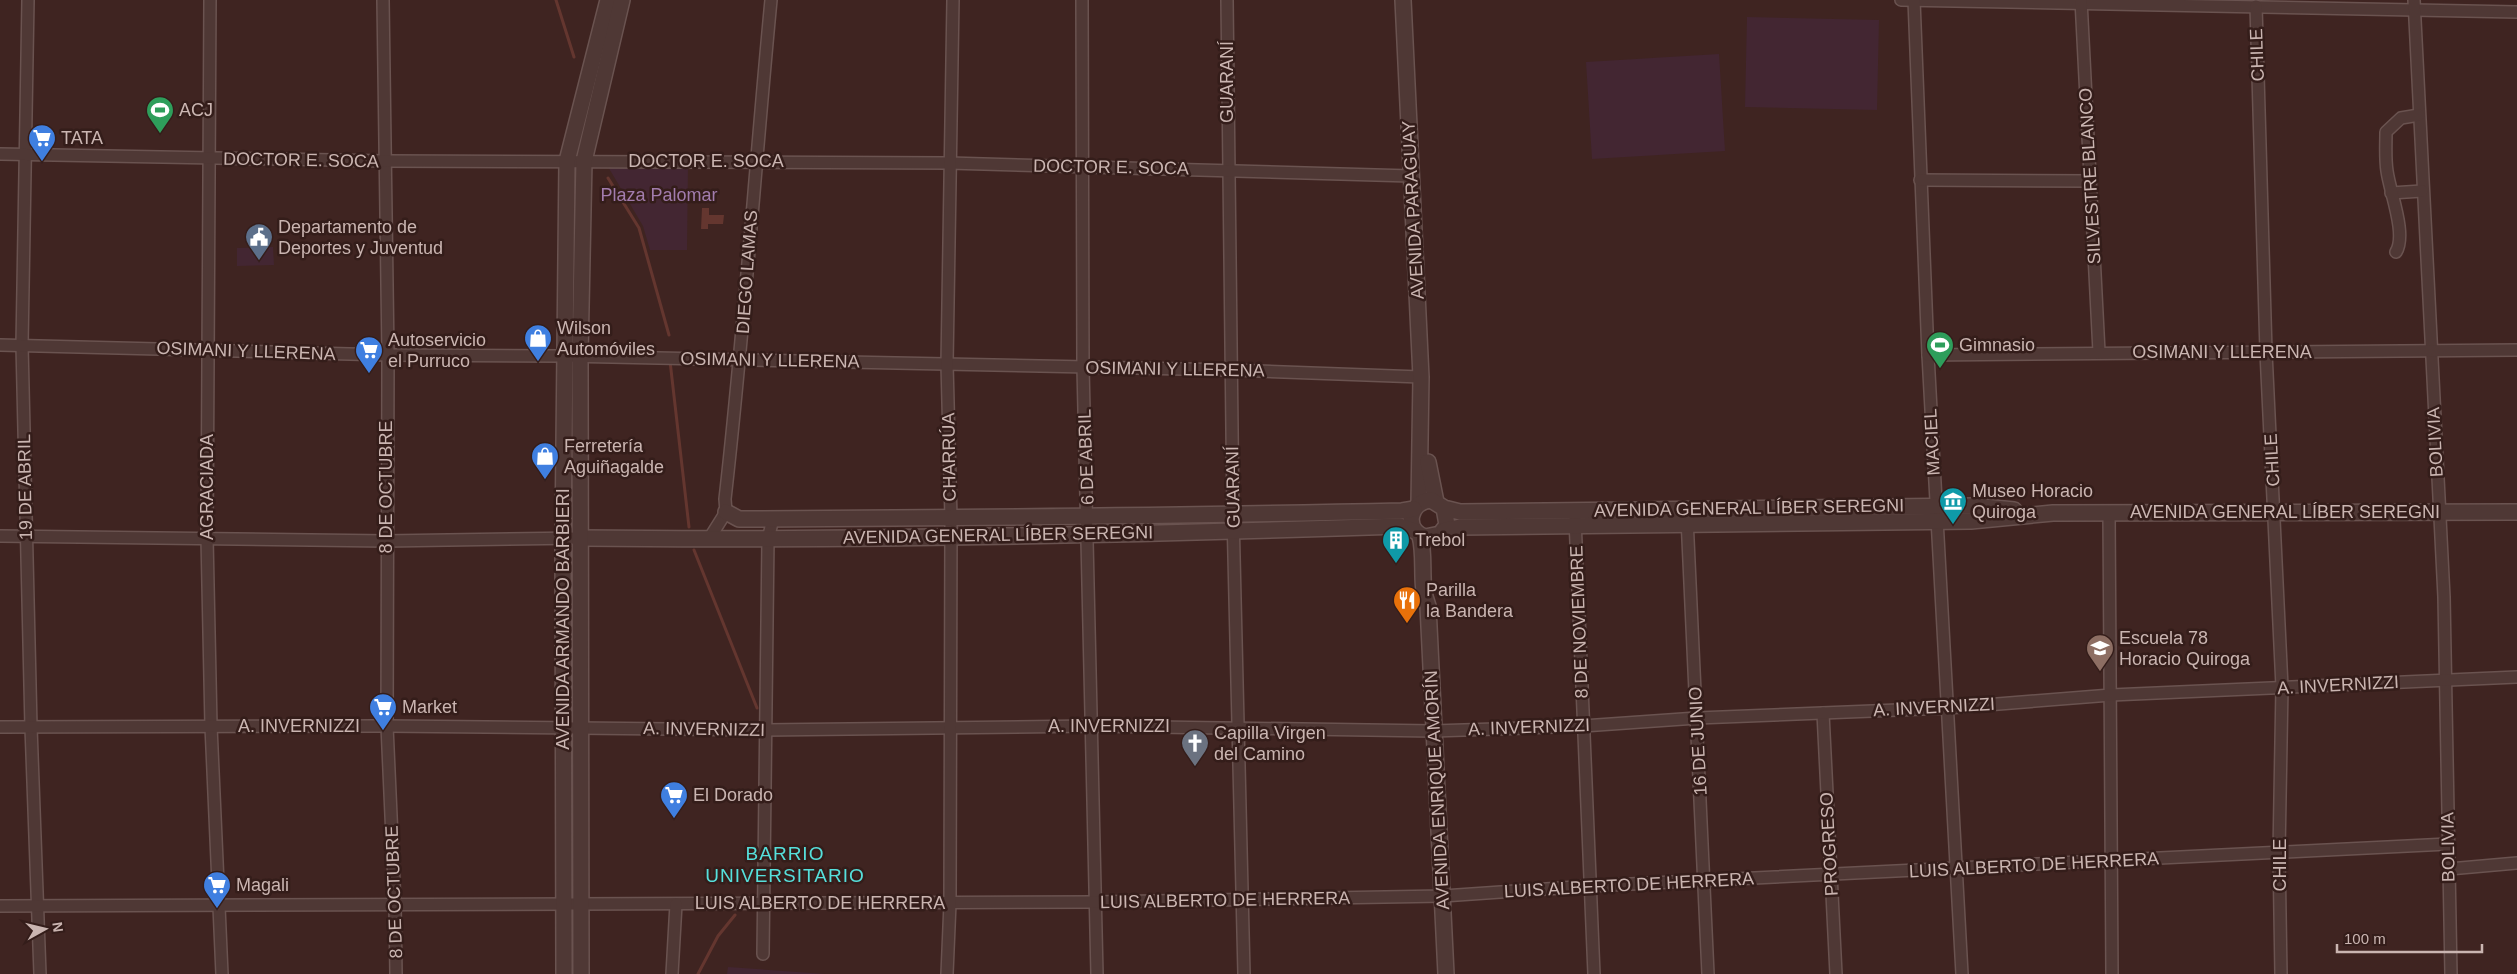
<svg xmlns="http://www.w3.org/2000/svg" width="2517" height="974" font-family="Arial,sans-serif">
  <rect width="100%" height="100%" fill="#3f2421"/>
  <g fill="#432632">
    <polygon points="1747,17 1879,20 1877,110 1745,107"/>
    <polygon points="1719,54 1725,151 1592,159 1586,62"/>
    <polygon points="607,165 688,166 687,250 650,250 643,226"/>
    <polygon points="273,247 274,265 237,266 237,248"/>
    <polygon points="728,967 825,974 727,974"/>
  </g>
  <polygon fill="#64362f" points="702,208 709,208 709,215 724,215 723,224 708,224 708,229 701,229"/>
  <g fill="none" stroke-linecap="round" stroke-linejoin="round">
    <g stroke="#64362f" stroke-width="3">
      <polyline points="556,0 574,57"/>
      <polyline points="608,178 639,228 669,335"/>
      <polyline points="670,361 689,527"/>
      <polyline points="694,550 757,708"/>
      <polyline points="698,974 718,936 735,915"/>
    </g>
    <g stroke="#6a5350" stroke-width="14">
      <g id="minor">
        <polyline points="28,0 22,345 31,727 40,974"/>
        <polyline points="210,0 207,538 211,726 222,974"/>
        <polyline points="383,0 388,355 387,726 395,905 396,974"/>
        <polyline points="1082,0 1083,367 1097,974"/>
        <polyline points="1227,0 1233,515 1244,974"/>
        <polyline points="1901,0 2517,12"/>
        <polyline points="1914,0 1928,355 1962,974"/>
        <polyline points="2081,0 2099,352"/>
        <polyline points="2414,0 2444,597 2451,974"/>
        <polyline points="2256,6 2266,352 2282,687 2279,853 2281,974"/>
        <polyline points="0,154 385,161 949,163 1411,176"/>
        <polyline points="1920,180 2090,181"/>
        <polyline points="2391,193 2422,191"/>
        <path d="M2396 252C2407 234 2390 193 2387 171 2385 158 2386 145 2386 132L2401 118 2419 115"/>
        <polyline points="0,345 388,355 564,356 1231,370 1421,377"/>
        <polyline points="1928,355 2517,350"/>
        <polyline points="2109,513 2112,974"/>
        <polyline points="1687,518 1708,974"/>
        <polyline points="1575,519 1594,974"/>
        <polyline points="0,536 386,541 581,538"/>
        <path d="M709 539 726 512 725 499C744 333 755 167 771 0"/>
        <polyline points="1823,713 1836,974"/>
        <polyline points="0,727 387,726 765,730 1091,726 1433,731 1583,726 1697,718 1948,708 2111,695 2517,677"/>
        <polyline points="2449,869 2517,863"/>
        <polyline points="0,906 1096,902 1443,896 1590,886 2448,844"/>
        <polyline points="763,954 768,539 773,519"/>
        <polyline points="672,974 676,904"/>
        <polyline points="947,974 950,903 951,518 947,364 953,0"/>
      </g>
    </g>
    <g stroke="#6a5350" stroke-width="18">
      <g id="tertiary">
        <polyline points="1403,0 1421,377 1419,503"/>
        <polyline points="1428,462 1436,502"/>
        <path d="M1444 508 1447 525 1440 534 1425 537C1404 530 1408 502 1431 500L1444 508 1460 512 1974 506 2014 510"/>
        <path d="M726 512 739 519C960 518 1181 516 1402 511L1414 509"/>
        <polyline points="1445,530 1460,527 1971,521 2053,513 2517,512"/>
        <path d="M1420 536C1426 559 1419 584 1428 606L1446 974"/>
        <path d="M581 538C854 541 1127 535 1400 526L1415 531"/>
        <polyline points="564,974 563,539 567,161 608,0"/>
        <polyline points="581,974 580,356 584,161 622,0"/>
      </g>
    </g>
    <use href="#minor" stroke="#4f3835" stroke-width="11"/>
    <use href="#tertiary" stroke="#4f3835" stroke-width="15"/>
  </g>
  <defs>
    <g id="stadium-pin" transform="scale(1.4375)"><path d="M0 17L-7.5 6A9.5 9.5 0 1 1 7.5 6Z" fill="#2e9e5b" stroke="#341d1a"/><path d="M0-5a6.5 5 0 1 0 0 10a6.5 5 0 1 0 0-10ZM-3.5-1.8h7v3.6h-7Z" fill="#fff"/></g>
    <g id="supermarket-pin" transform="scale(1.4375)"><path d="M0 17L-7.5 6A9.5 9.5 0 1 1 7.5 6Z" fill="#3f7fe0" stroke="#341d1a"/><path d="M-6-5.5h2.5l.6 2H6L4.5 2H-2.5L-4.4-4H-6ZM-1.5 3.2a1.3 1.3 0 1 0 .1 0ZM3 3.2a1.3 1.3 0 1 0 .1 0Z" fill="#fff"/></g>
    <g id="civic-pin" transform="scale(1.4375)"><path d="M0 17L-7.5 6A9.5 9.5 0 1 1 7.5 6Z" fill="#5c6f8a" stroke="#341d1a"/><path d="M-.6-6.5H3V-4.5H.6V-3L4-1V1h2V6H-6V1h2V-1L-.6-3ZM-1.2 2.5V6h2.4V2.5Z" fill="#fff"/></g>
    <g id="shop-pin" transform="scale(1.4375)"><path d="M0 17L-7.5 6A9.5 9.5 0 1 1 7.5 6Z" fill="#3f7fe0" stroke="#341d1a"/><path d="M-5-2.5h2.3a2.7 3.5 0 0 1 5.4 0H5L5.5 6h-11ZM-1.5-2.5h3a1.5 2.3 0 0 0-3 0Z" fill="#fff"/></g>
    <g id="museum-pin" transform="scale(1.4375)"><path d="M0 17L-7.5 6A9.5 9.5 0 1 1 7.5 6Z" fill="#0f9aa8" stroke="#341d1a"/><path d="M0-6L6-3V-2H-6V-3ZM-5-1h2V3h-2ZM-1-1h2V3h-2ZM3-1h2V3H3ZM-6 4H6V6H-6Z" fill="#fff"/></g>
    <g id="building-pin" transform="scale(1.4375)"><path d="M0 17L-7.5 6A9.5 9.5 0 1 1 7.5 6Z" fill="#0f9aa8" stroke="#341d1a"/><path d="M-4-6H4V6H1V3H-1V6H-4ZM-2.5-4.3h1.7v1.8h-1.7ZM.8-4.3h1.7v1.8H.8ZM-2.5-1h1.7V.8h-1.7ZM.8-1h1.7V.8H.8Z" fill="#fff"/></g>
    <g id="restaurant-pin" transform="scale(1.4375)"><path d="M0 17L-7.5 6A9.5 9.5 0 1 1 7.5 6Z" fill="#e8710a" stroke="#341d1a"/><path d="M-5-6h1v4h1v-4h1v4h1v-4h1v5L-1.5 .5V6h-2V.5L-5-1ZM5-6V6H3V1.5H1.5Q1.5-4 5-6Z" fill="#fff"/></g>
    <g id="school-pin" transform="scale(1.4375)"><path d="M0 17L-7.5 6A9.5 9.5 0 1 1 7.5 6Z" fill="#8d6e63" stroke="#341d1a"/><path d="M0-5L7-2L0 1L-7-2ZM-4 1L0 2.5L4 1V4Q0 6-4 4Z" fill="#fff"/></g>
    <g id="church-pin" transform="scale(1.4375)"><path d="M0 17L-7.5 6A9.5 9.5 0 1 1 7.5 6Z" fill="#6b7280" stroke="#341d1a"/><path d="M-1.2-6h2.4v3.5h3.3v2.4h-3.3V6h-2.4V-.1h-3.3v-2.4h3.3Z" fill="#fff"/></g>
  </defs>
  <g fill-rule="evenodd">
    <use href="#stadium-pin" x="160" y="110"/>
    <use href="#supermarket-pin" x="42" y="138"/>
    <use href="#civic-pin" x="259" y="237"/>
    <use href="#shop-pin" x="538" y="338"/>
    <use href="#stadium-pin" x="1940" y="345"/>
    <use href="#supermarket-pin" x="369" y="350"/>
    <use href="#shop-pin" x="545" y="456"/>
    <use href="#museum-pin" x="1953" y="501"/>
    <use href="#building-pin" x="1396" y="540"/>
    <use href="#restaurant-pin" x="1407" y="600"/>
    <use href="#school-pin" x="2100" y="648"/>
    <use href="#supermarket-pin" x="383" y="707"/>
    <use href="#church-pin" x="1195" y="743"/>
    <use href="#supermarket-pin" x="674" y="795"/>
    <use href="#supermarket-pin" x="217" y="885"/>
  </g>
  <g text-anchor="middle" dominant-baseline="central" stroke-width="5" stroke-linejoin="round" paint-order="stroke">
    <g font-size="18" fill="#cab5b1" stroke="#341d1a">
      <text transform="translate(2257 55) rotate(-92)">CHILE</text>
      <text transform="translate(1227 82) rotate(-90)">GUARANÍ</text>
      <text transform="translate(301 160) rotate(1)">DOCTOR E. SOCA</text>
      <text x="706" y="161">DOCTOR E. SOCA</text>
      <text transform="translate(1111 167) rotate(1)">DOCTOR E. SOCA</text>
      <text transform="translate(2090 176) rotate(-93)">SILVESTRE BLANCO</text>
      <text transform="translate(1413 210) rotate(-93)">AVENIDA PARAGUAY</text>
      <text transform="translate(747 272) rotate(-86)">DIEGO LAMAS</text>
      <text transform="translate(246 351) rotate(2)">OSIMANI Y LLERENA</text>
      <text x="2222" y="352">OSIMANI Y LLERENA</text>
      <text transform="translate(770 360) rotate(1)">OSIMANI Y LLERENA</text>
      <text transform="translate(1175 369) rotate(1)">OSIMANI Y LLERENA</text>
      <text transform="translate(1932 442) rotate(-93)">MACIEL</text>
      <text transform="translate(2435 442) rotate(-93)">BOLIVIA</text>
      <text transform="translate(949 457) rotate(-91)">CHARRÚA</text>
      <text transform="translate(1086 457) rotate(-92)">6 DE ABRIL</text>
      <text transform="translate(2272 460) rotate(-93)">CHILE</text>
      <text transform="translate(25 487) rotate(-91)">19 DE ABRIL</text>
      <text transform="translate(207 487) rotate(-90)">AGRACIADA</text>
      <text transform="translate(386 487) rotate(-90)">8 DE OCTUBRE</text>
      <text transform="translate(1233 487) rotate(-91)">GUARANÍ</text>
      <text transform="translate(1749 508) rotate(-1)">AVENIDA GENERAL LÍBER SEREGNI</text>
      <text x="2285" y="512">AVENIDA GENERAL LÍBER SEREGNI</text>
      <text transform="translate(998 535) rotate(-1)">AVENIDA GENERAL LÍBER SEREGNI</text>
      <text transform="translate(563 619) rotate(-90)">AVENIDA ARMANDO BARBIERI</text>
      <text transform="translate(1579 622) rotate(-92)">8 DE NOVIEMBRE</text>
      <text transform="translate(2338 685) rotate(-3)">A. INVERNIZZI</text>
      <text transform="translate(1934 707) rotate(-3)">A. INVERNIZZI</text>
      <text x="299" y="726">A. INVERNIZZI</text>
      <text x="1109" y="726">A. INVERNIZZI</text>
      <text transform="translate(1529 727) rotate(-2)">A. INVERNIZZI</text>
      <text transform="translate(704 729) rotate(1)">A. INVERNIZZI</text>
      <text transform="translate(1698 741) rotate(-93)">16 DE JUNIO</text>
      <text transform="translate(1437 790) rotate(-93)">AVENIDA ENRIQUE AMORÍN</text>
      <text transform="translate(1829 844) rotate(-93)">PROGRESO</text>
      <text transform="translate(2448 847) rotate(-91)">BOLIVIA</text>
      <text transform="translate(2034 865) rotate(-3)">LUIS ALBERTO DE HERRERA</text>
      <text transform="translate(2280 865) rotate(-90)">CHILE</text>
      <text transform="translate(1629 885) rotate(-3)">LUIS ALBERTO DE HERRERA</text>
      <text transform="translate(394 892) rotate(-92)">8 DE OCTUBRE</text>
      <text transform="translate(1225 900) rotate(-1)">LUIS ALBERTO DE HERRERA</text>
      <text x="820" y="903">LUIS ALBERTO DE HERRERA</text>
    </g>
    <g font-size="18" fill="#cab5b1" stroke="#341d1a" text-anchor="start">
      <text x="179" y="110">ACJ</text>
      <text x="61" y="138">TATA</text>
      <text x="278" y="227">Departamento de<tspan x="278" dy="21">Deportes y Juventud</tspan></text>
      <text x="557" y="328">Wilson<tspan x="557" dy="21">Automóviles</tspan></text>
      <text x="388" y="340">Autoservicio<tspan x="388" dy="21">el Purruco</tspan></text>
      <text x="1959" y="345">Gimnasio</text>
      <text x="564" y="446">Ferretería<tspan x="564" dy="21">Aguiñagalde</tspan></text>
      <text x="1972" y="491">Museo Horacio<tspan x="1972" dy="21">Quiroga</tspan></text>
      <text x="1415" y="540">Trebol</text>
      <text x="1426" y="590">Parilla<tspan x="1426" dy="21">la Bandera</tspan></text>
      <text x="2119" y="638">Escuela 78<tspan x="2119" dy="21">Horacio Quiroga</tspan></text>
      <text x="402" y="707">Market</text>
      <text x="1214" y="733">Capilla Virgen<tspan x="1214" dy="21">del Camino</tspan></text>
      <text x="693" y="795">El Dorado</text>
      <text x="236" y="885">Magali</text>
    </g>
    <g font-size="18" fill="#a27cad" stroke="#341d1a">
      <text x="659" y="195">Plaza Palomar</text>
    </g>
    <g font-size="19" letter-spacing="1" fill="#56e0dc" stroke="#341d1a">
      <text x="785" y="853">BARRIO<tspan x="785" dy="22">UNIVERSITARIO</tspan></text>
    </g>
  </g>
  <g transform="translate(45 929) rotate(82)" stroke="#341d1a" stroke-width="4" paint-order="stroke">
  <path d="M0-4L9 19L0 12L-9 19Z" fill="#cab5b1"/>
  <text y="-8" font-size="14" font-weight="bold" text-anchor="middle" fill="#cab5b1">N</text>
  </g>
  <path d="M2337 944v8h145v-8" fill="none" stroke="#cab5b1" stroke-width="2.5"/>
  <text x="2344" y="944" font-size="15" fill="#cab5b1" stroke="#341d1a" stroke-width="4" paint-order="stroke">100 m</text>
</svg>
